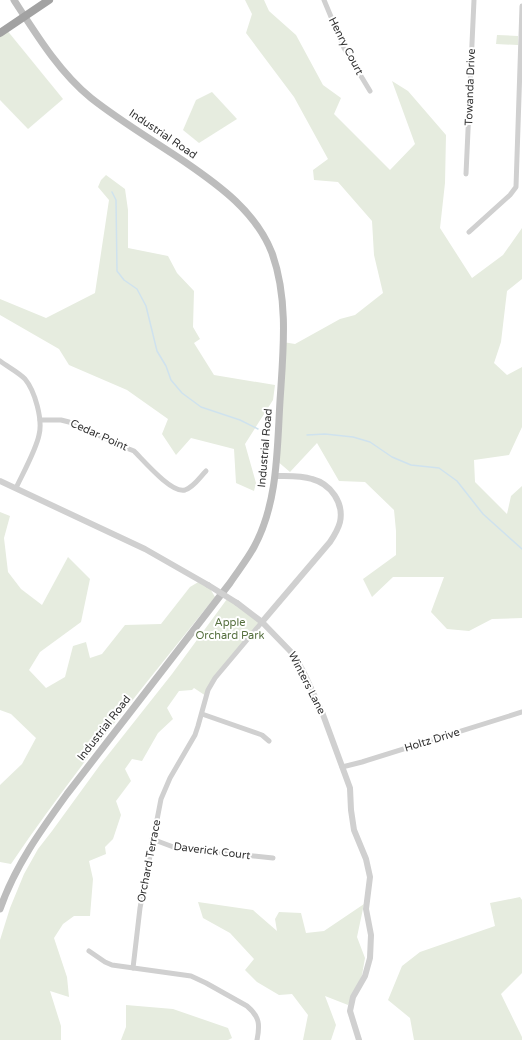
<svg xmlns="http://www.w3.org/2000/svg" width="522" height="1040" font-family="'Varela Round',sans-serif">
  <rect width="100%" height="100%" fill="#fff"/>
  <g fill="#e6ecdf">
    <polygon points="245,0 264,0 269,11 296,35 323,85 341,98 334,114 390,170 415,144 392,81 408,91 446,135 445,183 440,228 472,278 503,255 522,228 522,279 507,291 501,342 494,363 507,375 522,367 522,427 509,455 474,460 475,482 507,514 511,496 522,486 522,618 492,619 469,631 447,629 431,612 444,577 393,577 372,597 363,579 396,555 396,531 394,510 365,482 339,481 317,443 290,472 276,460 283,342 295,344 340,319 355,315 383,293 374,255 372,221 338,182 314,180 313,170 328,159 294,97 246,33 252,14"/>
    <polygon points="6,29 63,99 28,129 0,100 0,33"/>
    <polygon points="497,35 518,36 518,45 496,44"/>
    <polygon points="212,92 237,119 199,143 183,130 196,100"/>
    <polygon points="106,175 125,189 128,210 128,248 168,256 177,273 194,291 193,327 200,339 194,343 214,375 275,385 273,400 245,444 256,483 254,491 236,483 234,449 191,438 176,455 162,434 168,419 127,390 69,365 59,349 0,315 0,299 46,318 95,293 109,200 98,187 101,180"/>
    <path d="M0 512 10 516 4 538 8 572 21 589 42 605 68 557 90 579 81 622 40 652 29 670 46 688 65 677 73 646 86 642 90 658 102 654 125 625 161 624 190 587 200 581 208 585 215 597C145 684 74 771 11 864L0 862V785L22 764 36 738 11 714 0 710Z"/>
    <polygon points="227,599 262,622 219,672 206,696 194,688 192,690 179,691 167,708 173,719 158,733 142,761 132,759 125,769 131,781 116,801 121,815 113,839 105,847 106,854 89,861 93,879 90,916 74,916 63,924 54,938 67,977 69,997 50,991 61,1026 61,1040 0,1040 0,940 10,908 24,874 38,849 52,831 100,765 172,674"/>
    <polygon points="520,897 522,900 522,973 501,994 522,1037 522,1040 414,1040 410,1018 388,1000 402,966 420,952 495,926 490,903"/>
    <polygon points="198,902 253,910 277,931 275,919 279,912 301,913 306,933 324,931 364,904 357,937 365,958 362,975 348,1005 325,996 336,1025 331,1040 303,1040 308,1015 292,994 279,995 257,982 245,970 254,959 230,933 203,918"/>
    <polygon points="126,1005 173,1009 228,1028 232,1038 228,1040 121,1040 126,1027"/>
  </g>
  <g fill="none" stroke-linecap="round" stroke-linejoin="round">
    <g stroke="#cfe2ee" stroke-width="1.5">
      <polyline points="112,192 116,200 117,271 124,280 137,289 146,306 157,351 166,366 171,380 182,393 201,407 240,420 258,429"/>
      <polyline points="307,435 325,434 353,437 370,442 392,457 411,465 439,468 457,481 483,514 522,549"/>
    </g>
    <g stroke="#d0d0d0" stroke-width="5">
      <polyline points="324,0 344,48 370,91"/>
      <polyline points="466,174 474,0"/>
      <polyline points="469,232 510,195 516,187 522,6"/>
      <path d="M0 361C8 367 18 372 25 379 35 391 43 420 39 435 36 450 23 473 16 488"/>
      <path d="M40 420H61L69 422 129 449 134 451C144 461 172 494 185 490 194 487 200 477 206 471"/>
      <polyline points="202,714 262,735 269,741"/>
      <polyline points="342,767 362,762 522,712"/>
      <polyline points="152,839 176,848 273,858"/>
      <path d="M89 951 105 962 112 965 191 976 206 983 247 1006C260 1017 260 1025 257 1040"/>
      <polyline points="133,968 140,908 161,799 170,778 195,735 198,726 208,690 215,678 262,622"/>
    </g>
    <g stroke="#d0d0d0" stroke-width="6">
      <polyline points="0,481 145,549 208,585"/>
      <polyline points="237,603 262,622 293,654 303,671 322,712 350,788 351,810 354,830 366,859 370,877 366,909 371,935 370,958 365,976 353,997 350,1011 359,1040"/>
      <path d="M262 622 330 542C334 536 338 530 340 522 344 503 331 484 312 479 300 475 287 476 275 476"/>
    </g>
    <path stroke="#bdbdbd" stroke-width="7" d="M0 909C15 866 41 830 67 794L230 583C238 571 247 560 254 547 278 503 277 450 280 401 283 353 289 300 272 253 256 212 220 186 185 162 154 141 120 121 91 98 59 72 36 34 14 0"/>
    <polyline stroke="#a2a2a2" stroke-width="8" points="0,33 49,0"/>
    <polyline stroke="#d0d0d0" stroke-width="6" points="208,585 237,603"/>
  </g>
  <g text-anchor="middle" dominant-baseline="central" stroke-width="4" stroke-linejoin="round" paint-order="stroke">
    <g font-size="11" fill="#333" stroke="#fff">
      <text transform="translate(346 46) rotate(63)">Henry Court</text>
      <text transform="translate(470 87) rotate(-88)">Towanda Drive</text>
      <text transform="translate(163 134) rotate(34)">Industrial Road</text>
      <text transform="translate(99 435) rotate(24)">Cedar Point</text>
      <text transform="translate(265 448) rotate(-85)">Industrial Road</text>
      <text transform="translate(307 683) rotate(63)">Winters Lane</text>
      <text transform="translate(104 728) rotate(-52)">Industrial Road</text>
      <text transform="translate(432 740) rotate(-17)">Holtz Drive</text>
      <text transform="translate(212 851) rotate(7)">Daverick Court</text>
      <text transform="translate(149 861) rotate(-79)">Orchard Terrace</text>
    </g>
    <g font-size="11" fill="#56703f" stroke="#fff">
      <text x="230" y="622">Apple<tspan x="230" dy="13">Orchard Park</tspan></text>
    </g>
  </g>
</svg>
